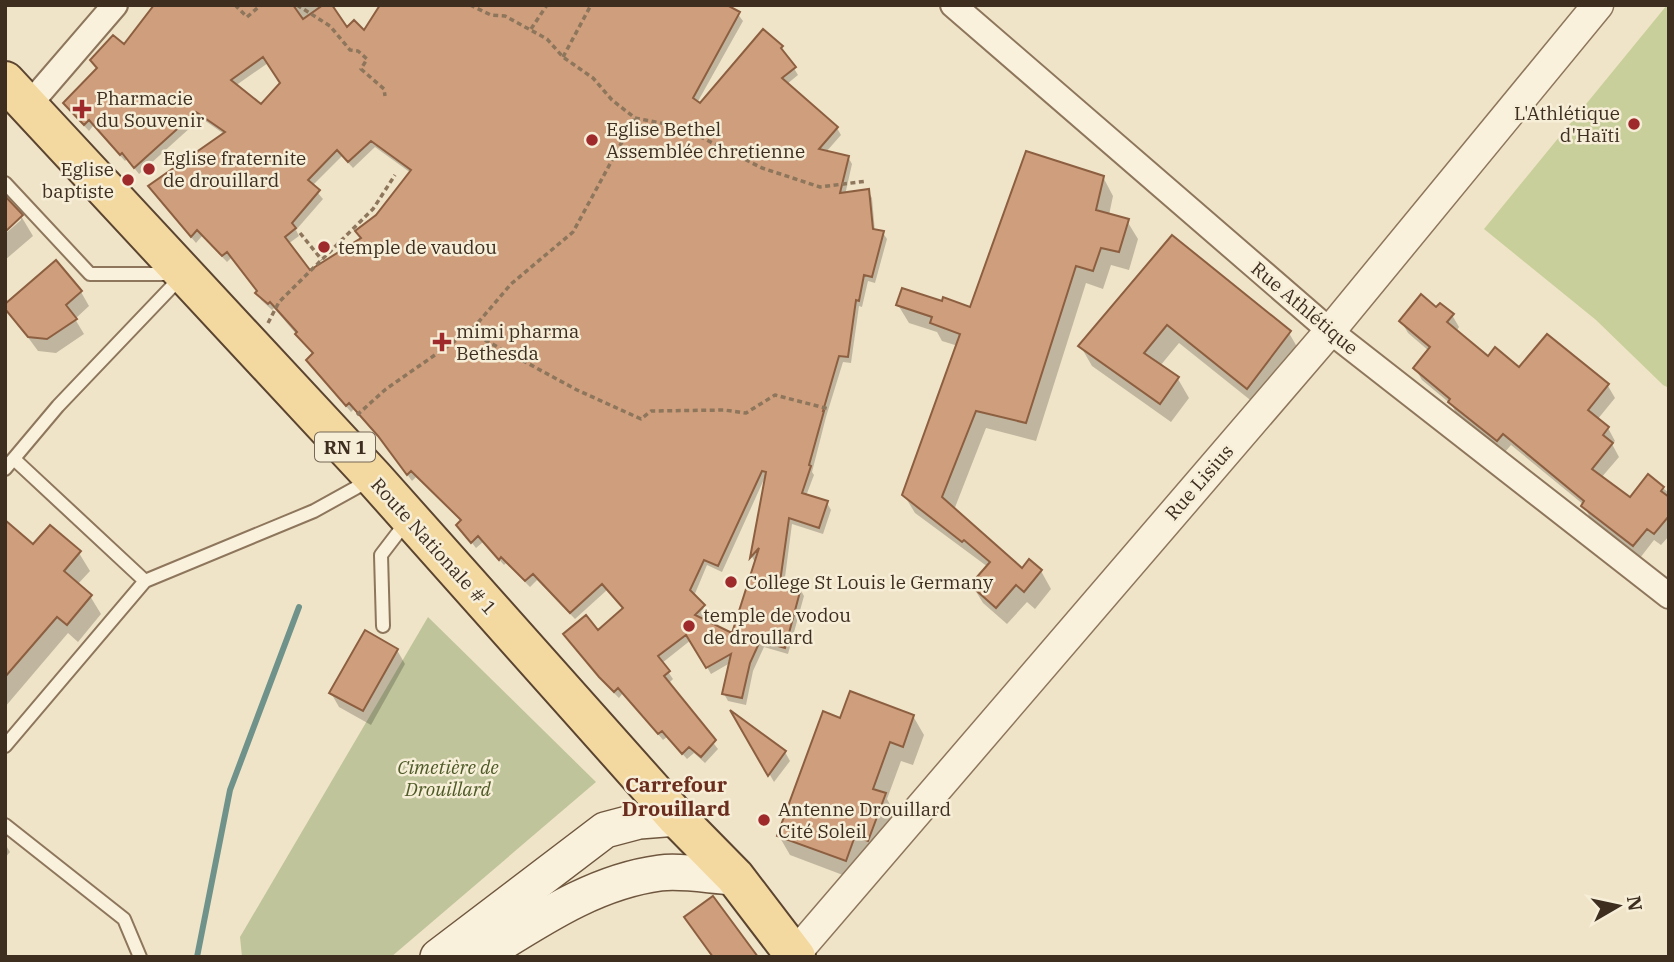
<svg xmlns="http://www.w3.org/2000/svg" width="1674" height="962" font-family="'IBM Plex Serif',serif">
  <rect width="100%" height="100%" fill="#f0e4c8"/>
  <polygon fill="#c9cf9b" points="1667,5 1669,5 1669,388 1663,385 1596,320 1484,229"/>
  <polygon fill="#bfc49a" points="428,617 596,782 391,957 242,957 240,937"/>
  <g fill="#0003" fill-rule="evenodd">
    <path d="M157 5H329L347 29 364 33 382 5H731L743 21 697 103 700 105 781 47 798 75 787 84 837 128 841 135 826 152 848 157 852 164 845 195 868 191 872 198 875 232 883 233 887 239 875 283 868 281 862 307 859 306 851 363 843 362 826 417 812 472 814 475 806 496 827 503 831 510 823 534 792 524 784 585 800 589 804 596 788 654 764 647 753 671 746 705 728 701 724 694 730 663 711 674 691 640 662 663 673 679 668 684 718 749 705 763 694 753 687 759 667 737 663 740 623 693 619 698 605 684 570 641 598 632 624 609 607 590 575 619 537 580 530 587 506 563 504 565 483 542 476 548 458 525 462 522 416 477 412 481 384 443 354 409 351 412 312 367 314 355 274 308 272 310 261 300 258 292 232 257 227 262 202 236 196 243 154 193 224 134 201 118 139 174 127 159 125 161 93 126 89 131 69 110 65 103 98 69 92 61 124 46ZM268 63 282 84 261 106 235 86ZM375 147 411 173 377 216 363 239 310 272 288 244 299 236 296 230 323 199 312 186 342 156 353 168ZM765 477 752 557 756 564 733 635 701 620 708 613 694 596 707 565 722 572Z"/>
    <polygon points="1103,177 1113,196 1109,215 1127,221 1138,239 1129,270 1111,265 1103,289 1086,283 1036,441 986,428 954,510 1022,570 1041,571 1051,589 1035,609 1027,602 1007,624 983,603 972,585 988,567 915,513 904,495 958,346 942,341 937,332 909,323 898,305 943,303 971,309"/>
    <polygon points="21,216 33,236 5,260 5,234 21,220"/>
    <polygon points="1172,237 1289,333 1300,352 1259,407 1179,343 1160,366 1178,379 1189,398 1171,422 1092,366 1081,347"/>
    <polygon points="81,292 89,306 75,319 84,334 56,353 38,351 5,306"/>
    <polygon points="1437,309 1452,315 1459,327 1456,332 1488,359 1519,369 1571,355 1608,386 1615,398 1597,420 1608,428 1615,441 1612,444 1619,457 1601,478 1630,500 1649,477 1669,493 1669,536 1661,545 1654,540 1640,558 1590,518 1584,505 1511,445 1505,452 1457,415 1452,405 1422,380 1415,368 1429,351 1408,333 1401,321"/>
    <polygon points="5,522 34,547 79,553 90,571 77,585 90,596 101,614 78,642 68,633 5,707"/>
    <polygon points="397,650 405,664 371,725 339,707 331,693"/>
    <polygon points="736,716 785,752 790,761 774,782"/>
    <polygon points="913,716 924,735 913,765 901,761 887,799 895,814 879,859 856,880 790,855 779,836 841,720"/>
    <polygon points="5,844 10,852 5,858"/>
  </g>
  <g fill="none" stroke-linecap="round" stroke-linejoin="round">
    <polyline stroke="#6f938a" stroke-width="6" points="197,957 230,790 299,607"/>
  </g>
  <g fill="#cf9f7d" stroke="#8d5f41" stroke-width="2" fill-rule="evenodd">
    <path d="M154 5H293L303 19 323 5H332L347 27 354 20 364 30 380 5H727L740 12 693 98 700 103 763 29 783 46 781 48 796 67 782 78 838 127 819 149 849 156 840 193 869 189 873 229 884 231 872 277 864 275 859 301 856 300 848 357 839 356 823 411H824L809 465 811 466 802 493 828 501 819 528 789 518 780 582 801 588 785 648 760 641 750 663 742 698 722 694 731 654 706 668 686 635 658 656 670 671 664 676 716 740 701 757 689 747 682 754 662 731 658 734 618 688 614 692 599 677 563 634 586 615 598 630 623 608 602 584 570 613 533 574 525 581 501 557 499 560 478 536 471 543 456 525 461 520 411 471 407 475 378 436 349 403 346 406 306 360 313 353 295 334 297 332 270 302 268 304 255 293 257 291 227 252 222 256 197 230 191 237 148 186 225 132 196 112 134 168 122 153 120 155 89 120 84 125 63 103 97 68 90 60 113 35 124 44ZM263 57 280 83 261 104 231 80ZM371 141 411 170 376 215 355 231 361 238 310 270 285 237 296 228 292 223 320 190 308 180 337 150 348 162ZM762 471 766 472 750 558 759 548 732 633 695 615 705 605 690 590 704 560 718 566Z"/>
    <polygon points="1026,151 1104,176 1096,210 1129,219 1119,252 1101,248 1093,271 1076,266 1026,423 976,411 942,497 1022,568 1029,559 1042,570 1024,592 1016,585 996,608 970,585 990,562 964,540 962,542 902,495 960,334 930,323 932,317 896,305 902,288 942,301 943,297 970,307"/>
    <polygon points="5,196 23,215 5,232"/>
    <polygon points="1172,235 1291,331 1247,389 1167,325 1144,353 1179,377 1160,404 1078,346"/>
    <polygon points="56,260 82,291 66,305 77,319 47,339 28,337 5,309 5,304"/>
    <polygon points="1421,294 1436,307 1440,303 1454,314 1447,322 1488,356 1495,347 1519,367 1547,334 1609,384 1588,410 1609,427 1603,435 1613,443 1592,469 1630,497 1648,474 1664,487 1661,491 1669,497 1669,516 1654,534 1647,529 1633,546 1581,506 1584,501 1503,434 1497,441 1448,402 1450,399 1413,368 1430,347 1399,321"/>
    <polygon points="5,520 33,544 50,525 81,551 64,571 92,595 67,625 57,617 5,677"/>
    <polygon points="365,630 398,649 363,711 329,693"/>
    <polygon points="850,691 914,715 903,747 890,742 873,789 886,793 868,841 855,836 846,861 777,836 823,711 840,718"/>
    <polygon points="730,710 786,751 768,776 757,757"/>
    <polygon points="713,896 758,957 713,957 684,917"/>
  </g>
  <g fill="none" stroke-linecap="round" stroke-linejoin="round">
    <g stroke="#8d765c" stroke-width="16">
      <g id="service">
        <polyline points="5,183 90,274 172,274"/>
        <polyline points="14,459 145,581"/>
        <polyline points="5,469 58,406 182,276"/>
        <polyline points="383,626 381,555 407,521"/>
        <polyline points="5,746 145,581 314,511 370,480"/>
        <polyline points="5,825 124,919 140,957"/>
      </g>
    </g>
    <g stroke="#8d765c" stroke-width="28">
      <g id="minor">
        <polyline points="953,5 1330,331 1669,596"/>
        <polyline points="28,106 115,5"/>
      </g>
    </g>
    <g stroke="#8d765c" stroke-width="33">
      <polyline id="tertiary" points="794,955 1330,331 1598,5"/>
    </g>
    <g stroke="#6f573f" stroke-width="38">
      <g id="secondary">
        <polyline points="438,957 605,830 639,821 677,818"/>
        <path d="M479 957C536 922 592 882 660 873 682 870 712 876 735 877"/>
      </g>
    </g>
    <g stroke="#5b4430" stroke-width="42">
      <polyline id="primary" points="5,81 374,478 677,818 735,877 796,957"/>
    </g>
    <g stroke="#8d765c" stroke-width="3.5" stroke-dasharray="5 3.5" stroke-linecap="butt">
      <polyline points="235,5 247,17 261,5"/>
      <polyline points="297,5 330,26 350,50 358,51 367,59 361,69 384,89 385,96"/>
      <polyline points="470,5 491,15 505,16 547,39 563,57 593,78 612,100 635,118 681,127 762,168 820,187 867,181"/>
      <polyline points="531,29 547,5"/>
      <polyline points="563,57 591,5"/>
      <polyline points="300,233 322,260"/>
      <polyline points="268,323 279,302 373,209 395,175"/>
      <polyline points="470,332 577,390 641,419 651,411 724,410 746,413 775,395 829,409"/>
      <polyline points="357,415 386,389 455,341 470,332 511,284 573,232 635,118"/>
    </g>
    <use href="#service" stroke="#faf1dc" stroke-width="12"/>
    <use href="#minor" stroke="#faf1dc" stroke-width="24"/>
    <use href="#tertiary" stroke="#faf1dc" stroke-width="30"/>
    <use href="#secondary" stroke="#faf1dc" stroke-width="35"/>
    <use href="#primary" stroke="#f3d9a0" stroke-width="38"/>
  </g>
  <g fill="#9e2a2b" stroke="#f7eed8" stroke-width="2.5">
    <path d="M78.5 98.5h7v7h7v7h-7v7h-7v-7h-7v-7h7z"/>
    <circle cx="1634" cy="124" r="7"/>
    <circle cx="592" cy="140" r="7"/>
    <circle cx="149" cy="169" r="7"/>
    <circle cx="128" cy="180" r="7"/>
    <circle cx="324" cy="247" r="7"/>
    <path d="M438.5 331.5h7v7h7v7h-7v7h-7v-7h-7v-7h7z"/>
    <circle cx="731" cy="582" r="7"/>
    <circle cx="689" cy="626" r="7"/>
    <circle cx="764" cy="820" r="7"/>
  </g>
  <g text-anchor="middle" dominant-baseline="central" stroke-width="5" stroke-linejoin="round" paint-order="stroke">
    <rect fill="#f7eed8" stroke="#756857" stroke-width="2" x="315" y="432.5" width="60" height="29" rx="5"/>
    <g font-size="18" font-weight="bold" fill="#3d2e20">
      <text x="345" y="447">RN 1</text>
    </g>
    <g font-size="19" fill="#3d2e20" stroke="#f7eed8" text-anchor="start">
      <text x="96" y="98">Pharmacie<tspan x="96" dy="22">du Souvenir</tspan></text>
      <text x="1620" y="113" text-anchor="end">L'Athlétique<tspan x="1620" dy="22">d'Haïti</tspan></text>
      <text x="606" y="129">Eglise Bethel<tspan x="606" dy="22">Assemblée chretienne</tspan></text>
      <text x="163" y="158">Eglise fraternite<tspan x="163" dy="22">de drouillard</tspan></text>
      <text x="114" y="169" text-anchor="end">Eglise<tspan x="114" dy="22">baptiste</tspan></text>
      <text x="338" y="247">temple de vaudou</text>
      <text x="456" y="331">mimi pharma<tspan x="456" dy="22">Bethesda</tspan></text>
      <text x="745" y="582">College St Louis le Germany</text>
      <text x="703" y="615">temple de vodou<tspan x="703" dy="22">de droullard</tspan></text>
      <text x="778" y="809">Antenne Drouillard<tspan x="778" dy="22">Cité Soleil</tspan></text>
    </g>
    <g font-size="19" fill="#3d2e20" stroke="#f7eed8">
      <text transform="translate(1305 308) rotate(40)">Rue Athlétique</text>
      <text transform="translate(1199 482) rotate(-49)">Rue Lisius</text>
      <text transform="translate(434 546) rotate(48)">Route Nationale # 1</text>
    </g>
    <g font-size="19" font-style="italic" fill="#4d5a26" stroke="#f7eed8">
      <text x="448" y="767">Cimetière de<tspan x="448" dy="22">Drouillard</tspan></text>
    </g>
    <g font-size="21" font-weight="bold" fill="#6b2e1e" stroke="#f7eed8">
      <text x="676" y="784">Carrefour<tspan x="676" dy="24">Drouillard</tspan></text>
    </g>
  </g>
  <rect width="1674" height="962" fill="none" stroke="#3d2e20" stroke-width="14"/>
  <g transform="translate(1618 906) rotate(81)" stroke="#f7eed8" stroke-width="5" paint-order="stroke">
  <path d="M0-5L12 26L0 18L-12 26Z" fill="#3d2e20"/>
  <text y="-10" font-size="19" font-weight="bold" text-anchor="middle" fill="#3d2e20">N</text>
  </g>
</svg>
